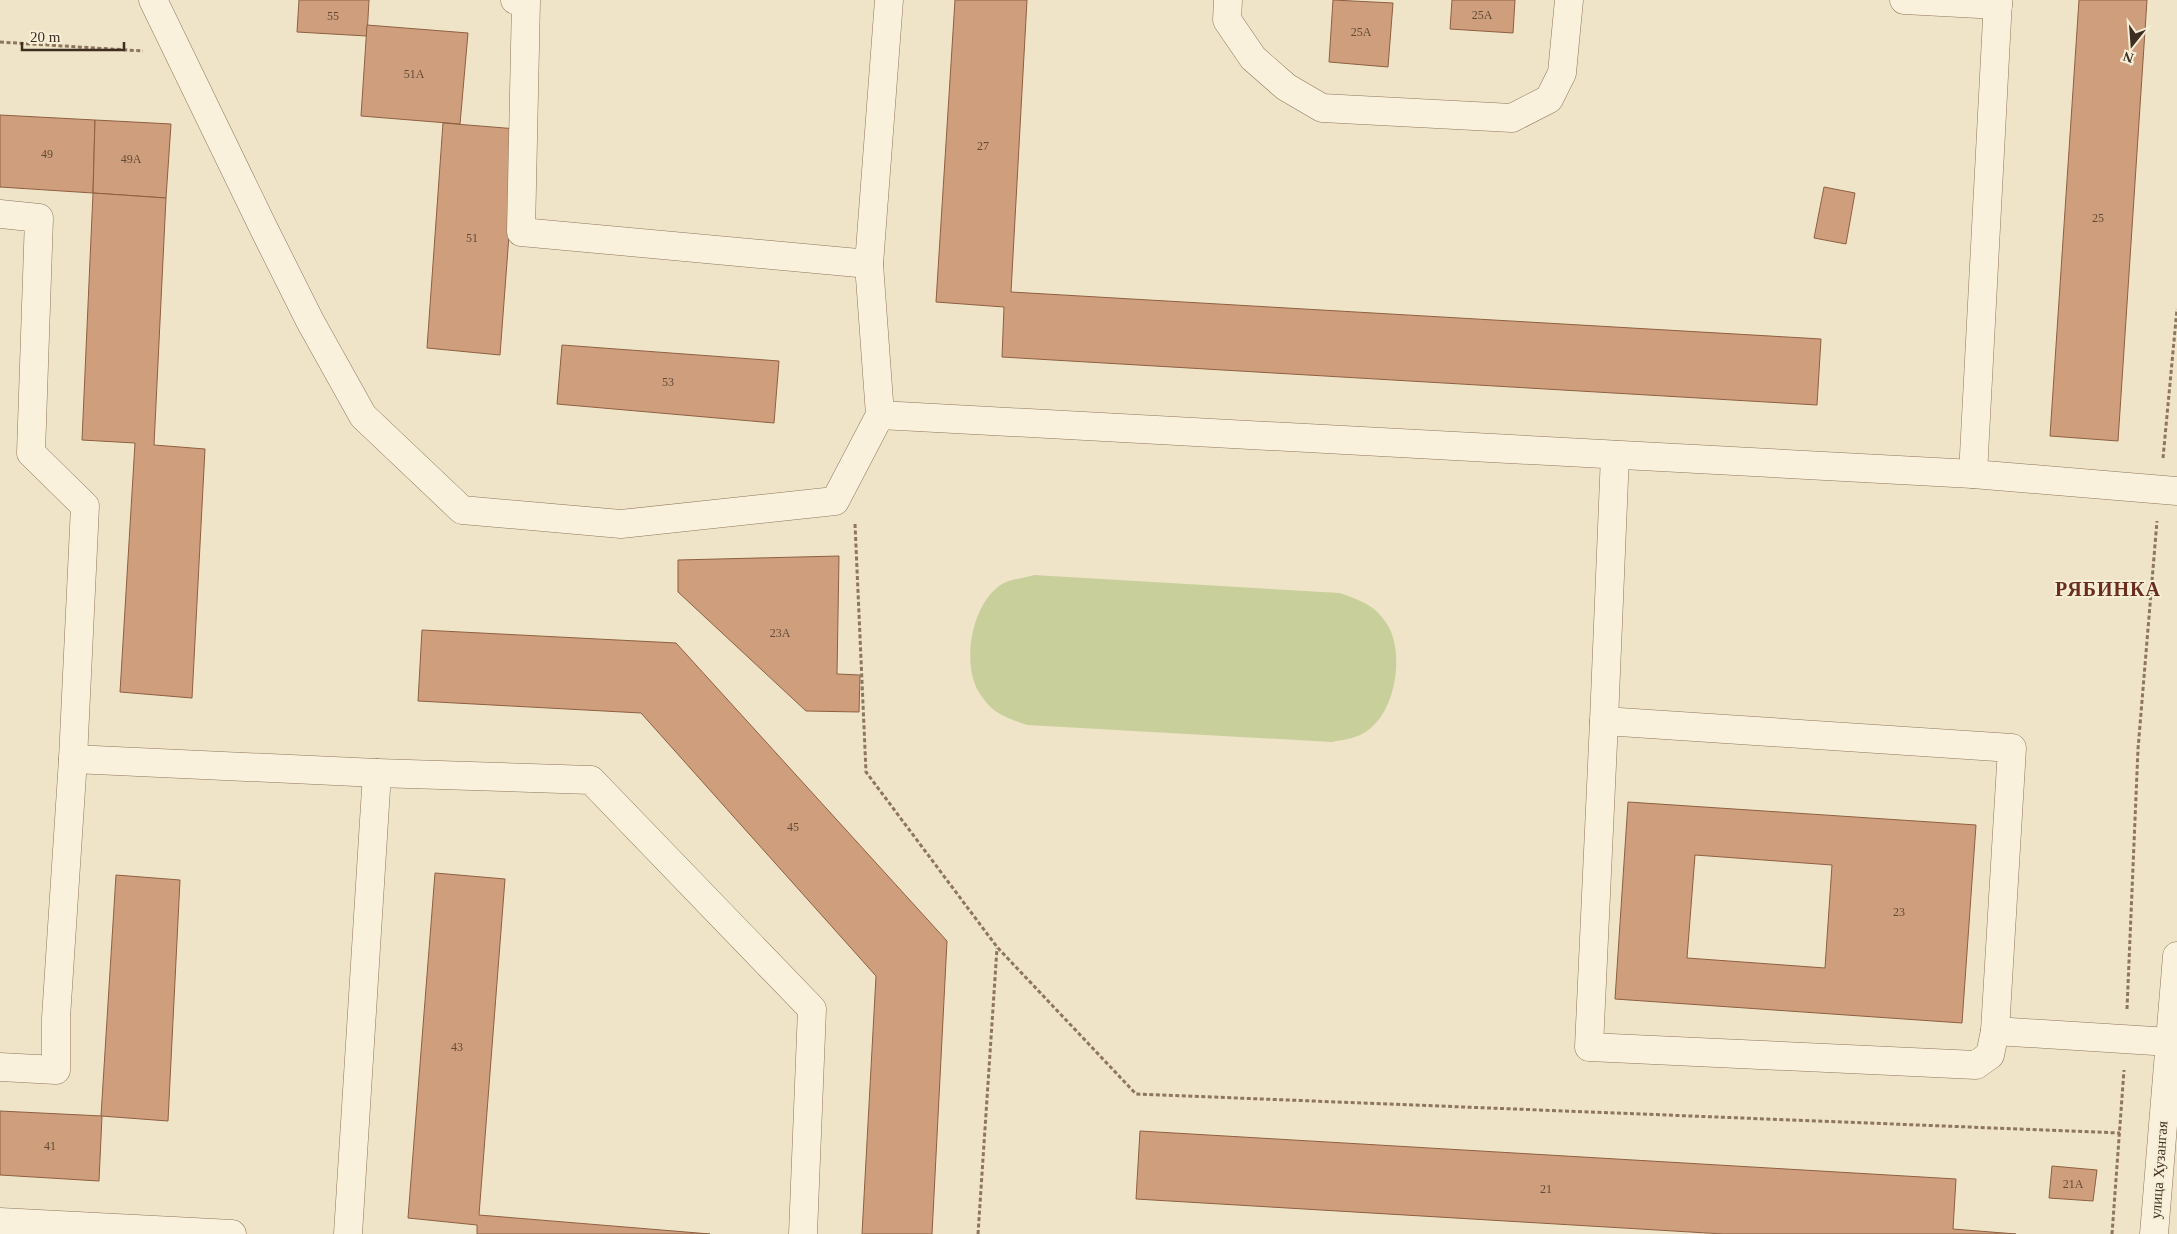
<svg xmlns="http://www.w3.org/2000/svg" width="2177" height="1234" font-family="'Times New Roman',serif">
  <rect width="100%" height="100%" fill="#f0e4c8"/>
  <path fill="#c9cf9b" d="M1034 575 1340 593C1361 601 1374 604 1387 624 1406 654 1395 718 1362 734 1353 739 1341 740 1332 742L1027 725C1005 717 993 714 980 694 960 664 972 600 1004 583 1013 579 1025 578 1034 575Z"/>
  <g fill="#cf9f7d" stroke="#8d5f41" fill-rule="evenodd">
    <polygon points="299,0 369,0 367,36 297,32"/>
    <polygon points="955,0 1027,0 1011,292 1821,339 1817,405 1002,357 1004,307 936,302"/>
    <polygon points="1333,0 1393,3 1388,67 1329,62"/>
    <polygon points="1452,0 1515,0 1513,33 1450,29"/>
    <polygon points="2079,0 2147,0 2118,441 2050,436"/>
    <polygon points="367,25 468,33 460,124 361,116"/>
    <polygon points="0,115 95,120 93,193 0,187"/>
    <polygon points="95,120 171,124 166,198 93,193"/>
    <polygon points="443,123 517,129 500,355 427,348"/>
    <polygon points="1824,187 1855,193 1846,244 1814,238"/>
    <polygon points="93,193 166,198 154,445 205,449 192,698 120,692 135,443 82,440"/>
    <polygon points="562,345 779,361 774,423 557,404"/>
    <polygon points="839,556 837,674 860,675 859,712 806,711 678,592 678,560"/>
    <polygon points="422,630 676,643 947,941 932,1234 862,1234 876,976 641,713 418,701"/>
    <path d="M1628 802 1976 825 1962 1023 1615 999ZM1695 855 1832 865 1825 968 1687 958Z"/>
    <polygon points="435,873 505,879 479,1215 710,1234 477,1234 477,1225 408,1218"/>
    <polygon points="116,875 180,880 168,1121 101,1116"/>
    <polygon points="0,1111 102,1116 99,1181 0,1175"/>
    <polygon points="1140,1131 1956,1179 1953,1229 2016,1234 1724,1234 1136,1199"/>
    <polygon points="2052,1166 2097,1170 2093,1201 2049,1198"/>
  </g>
  <g fill="none" stroke-linecap="round" stroke-linejoin="round">
    <g stroke="#8d765c" stroke-width="29">
      <g id="minor">
        <polyline points="153,0 263,227 310,321 363,416 462,510 621,524 835,501 880,415 869,264 889,0"/>
        <polyline points="515,0 526,1 521,232 869,264"/>
        <polyline points="1228,0 1227,20 1253,58 1286,87 1322,108 1512,118 1549,99 1562,73 1569,0"/>
        <polyline points="1904,0 1998,5"/>
        <polyline points="0,214 39,218 31,453 85,506 73,759 56,1018 56,1070 0,1067"/>
        <polyline points="880,415 1973,474 2177,491"/>
        <polyline points="1615,455 1604,721 2012,748 1995,1031 2170,1042"/>
        <polyline points="1973,474 1998,0"/>
        <polyline points="1604,721 1589,1047 1976,1065 1990,1055 1995,1031"/>
        <polyline points="73,759 377,773 591,780 812,1009 803,1234"/>
        <polyline points="0,1222 232,1234"/>
        <polyline points="348,1234 377,773"/>
        <polyline points="2154,1234 2177,956"/>
      </g>
    </g>
    <g stroke="#8d765c" stroke-width="3" stroke-dasharray="4 2.5" stroke-linecap="butt">
      <polyline points="0,42 143,51"/>
      <polyline points="2163,458 2177,309"/>
      <polyline points="855,524 866,772 997,947 1136,1094 2120,1133"/>
      <polyline points="2127,1009 2138,749 2157,521"/>
      <polyline points="978,1234 997,948"/>
      <polyline points="2112,1234 2124,1070"/>
    </g>
    <use href="#minor" stroke="#faf1dc" stroke-width="28"/>
  </g>
  <g text-anchor="middle" dominant-baseline="central" stroke-width="4" stroke-linejoin="round" paint-order="stroke">
    <g font-size="12" fill="#624a37">
      <text x="1482" y="15">25А</text>
      <text x="333" y="16">55</text>
      <text x="1361" y="32">25А</text>
      <text x="414" y="74">51А</text>
      <text x="983" y="146">27</text>
      <text x="47" y="154">49</text>
      <text x="131" y="159">49А</text>
      <text x="2098" y="218">25</text>
      <text x="472" y="238">51</text>
      <text x="668" y="382">53</text>
      <text x="780" y="633">23А</text>
      <text x="793" y="827">45</text>
      <text x="1899" y="912">23</text>
      <text x="457" y="1047">43</text>
      <text x="50" y="1146">41</text>
      <text x="2073" y="1184">21А</text>
      <text x="1546" y="1189">21</text>
    </g>
    <g font-size="15" fill="#3d2e20" stroke="#f7eed8">
      <text transform="translate(2159 1170) rotate(-86)">улица Хузангая</text>
    </g>
    <g font-size="20" font-weight="bold" letter-spacing="1" fill="#6b2e1e" stroke="#f7eed8">
      <text x="2108" y="589">РЯБИНКА</text>
    </g>
  </g>
  <g transform="translate(2132 45) rotate(197)" stroke="#f7eed8" stroke-width="4" paint-order="stroke">
  <path d="M0-4L9 19L0 12L-9 19Z" fill="#3d2e20"/>
  <text y="-8" font-size="14" font-weight="bold" text-anchor="middle" fill="#3d2e20">N</text>
  </g>
  <path d="M22 42v8h102v-8" fill="none" stroke="#3d2e20" stroke-width="2.5"/>
  <text x="30" y="42" font-size="15" fill="#3d2e20" stroke="#f7eed8" stroke-width="4" paint-order="stroke">20 m</text>
</svg>
